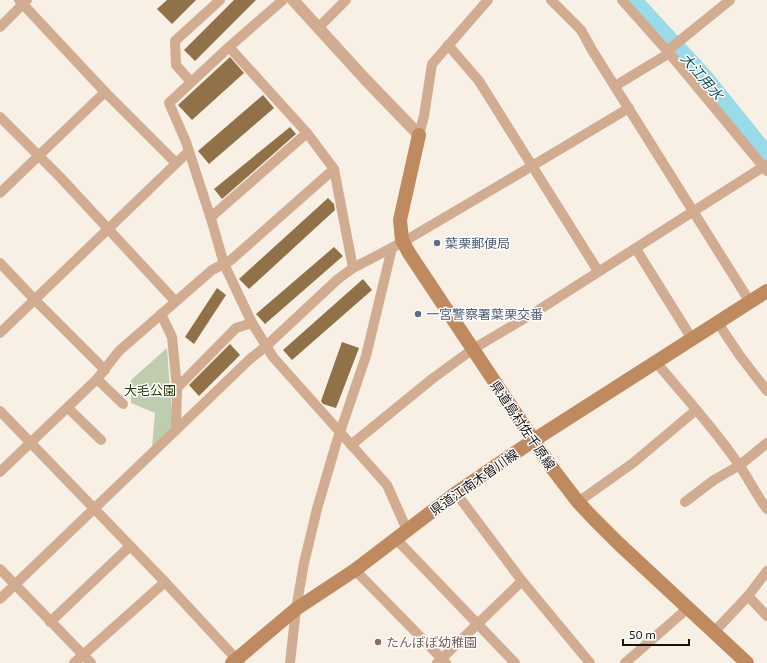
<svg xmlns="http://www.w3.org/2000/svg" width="767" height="663" font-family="'Exo 2','Noto Sans JP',sans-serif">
  <rect width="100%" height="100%" fill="#f8efe5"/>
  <polygon fill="#beccb0" points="167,348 173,429 152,448 155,413 131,403 131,380"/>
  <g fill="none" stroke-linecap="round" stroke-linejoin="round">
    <polyline stroke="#99dbe8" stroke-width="16" points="634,0 705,77 767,154"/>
  </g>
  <g fill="#907148">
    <polygon points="167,0 196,0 172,24 157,9"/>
    <polygon points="234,0 256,0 195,61 184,50"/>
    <polygon points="230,57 244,73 192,120 178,105"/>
    <polygon points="263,95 274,108 209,164 198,151"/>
    <polygon points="290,127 296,134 222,199 214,189"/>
    <polygon points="328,198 334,204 335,210 249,289 239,279"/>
    <polygon points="334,247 343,256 265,324 256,314"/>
    <polygon points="363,279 372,290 292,360 283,350"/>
    <polygon points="217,288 226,295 194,344 185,337"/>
    <polygon points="342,342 359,348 336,408 323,404 321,401"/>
    <polygon points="230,344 240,355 199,396 189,385"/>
  </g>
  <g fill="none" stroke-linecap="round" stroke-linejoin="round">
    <g stroke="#d1ac90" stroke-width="10">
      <polyline points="19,0 105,92 176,163"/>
      <polyline points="283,0 229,47 307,133 334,169 353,268"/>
      <polyline points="551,0 581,30 592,50 750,302"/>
      <polyline points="622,0 669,53 767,171"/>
      <polyline points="0,27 27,0"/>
      <polyline points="318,28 346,0"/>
      <polyline points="448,45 479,81 598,271"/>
      <polyline points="229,47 169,103 186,142 212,222 224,264 252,323 273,357 387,485 407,530"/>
      <polyline points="191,82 176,65 175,41 220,0"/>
      <polyline points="615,86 668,54 672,47 730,0"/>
      <polyline points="0,117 60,177 175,301"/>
      <polyline points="419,135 424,116 432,64 488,0"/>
      <polyline points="0,193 105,92"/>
      <polyline points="211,217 307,133"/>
      <polyline points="636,249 692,339"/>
      <polyline points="0,263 35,300 105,370"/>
      <polyline points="161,314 172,337 177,388 176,430"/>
      <polyline points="718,323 740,356 767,391"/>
      <polyline points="0,333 189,151"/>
      <path d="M656 362C684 396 715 429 739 465 749 479 756 495 767 509"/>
      <polyline points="97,379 123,404"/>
      <polyline points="177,388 236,328 252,323"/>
      <polyline points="68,408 101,440"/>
      <polyline points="0,411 165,582 240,663"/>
      <polyline points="351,445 432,379 473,349 537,311 766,165"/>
      <polyline points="0,472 97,379 119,351 212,270 231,260 334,169"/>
      <polyline points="456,493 522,581 590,663"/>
      <polyline points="578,502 633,463 696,410"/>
      <polyline points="685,502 714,480 740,465 767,443"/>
      <polyline points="396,539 515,663"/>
      <polyline points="0,569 91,663"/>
      <polyline points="355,570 446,663"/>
      <polyline points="748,596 767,616"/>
      <polyline points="0,599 250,359 265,347 338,279 353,268 403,242 532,166 629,108"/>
      <polyline points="50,622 130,546"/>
      <polyline points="714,632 748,596 767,571"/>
      <polyline points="74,663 165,582"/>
      <polyline points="290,663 296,609 304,563 317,509 336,444 366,356 392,248"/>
      <polyline points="437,663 522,581"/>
      <polyline points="625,663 688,608"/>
    </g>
    <polyline stroke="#d1ac90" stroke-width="12" points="293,0 365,79 419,135"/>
    <g stroke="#bf8a5f" stroke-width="14">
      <polyline points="419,135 400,220 402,240 409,253 552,468 578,502 593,518 618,543 747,663"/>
      <polyline points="232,663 296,609 355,570 456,493 534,440 767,291"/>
    </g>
  </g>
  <g fill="#5c6f8a" stroke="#fff" stroke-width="1.5">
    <circle cx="437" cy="243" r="4"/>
    <circle cx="418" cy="314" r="4"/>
  </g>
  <circle fill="#8d6e63" stroke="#fff" stroke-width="1.5" cx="378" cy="642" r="4"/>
  <g text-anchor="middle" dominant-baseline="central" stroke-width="3" stroke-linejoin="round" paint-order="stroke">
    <g font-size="13" fill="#4e5e75" stroke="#fff" text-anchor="start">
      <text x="445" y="243">葉栗郵便局</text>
      <text x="426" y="314">一宮警察署葉栗交番</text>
    </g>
    <g font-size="13" fill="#233703" stroke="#fff">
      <text x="150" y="390">大毛公園</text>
    </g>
    <g font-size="13" fill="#15120f" stroke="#fff">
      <text transform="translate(523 425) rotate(56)">県道島村佐千原線</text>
      <text transform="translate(474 482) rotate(-35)">県道江南木曽川線</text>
    </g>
    <g font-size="13" fill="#785e54" stroke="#fff" text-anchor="start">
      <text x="386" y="642">たんぽぽ幼稚園</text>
    </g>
    <g font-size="14" font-style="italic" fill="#19525b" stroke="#fff">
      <text transform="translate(702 76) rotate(49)">大江用水</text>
    </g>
  </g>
  <path d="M623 639v6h66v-6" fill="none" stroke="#15120f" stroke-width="2"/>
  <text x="629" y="639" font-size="12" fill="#15120f" stroke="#ffffff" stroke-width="3" paint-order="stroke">50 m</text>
</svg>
